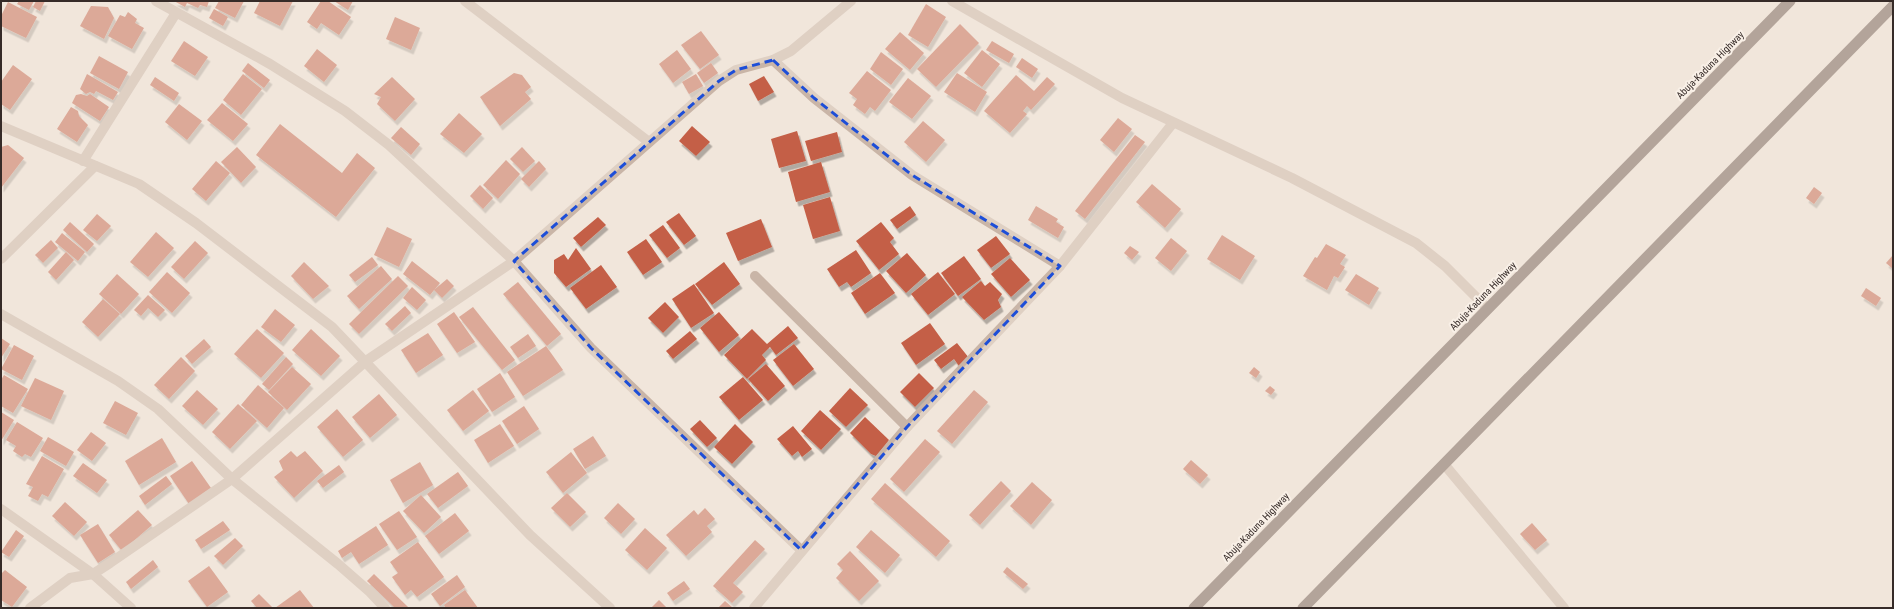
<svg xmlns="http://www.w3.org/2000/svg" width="1894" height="609" font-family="'Roboto Condensed',sans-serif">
  <defs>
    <filter id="shadow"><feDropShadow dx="2.5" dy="4.5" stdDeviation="0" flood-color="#0004"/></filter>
  </defs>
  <rect width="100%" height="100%" fill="#f1e6db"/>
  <g fill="#c45f46" filter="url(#shadow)">
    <polygon points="19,1 34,1 29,10 17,4"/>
    <polygon points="36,1 45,1 40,11 33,7"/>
    <polygon points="174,1 209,1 207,7 200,5 198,8 187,3 185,7"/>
    <polygon points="219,1 244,1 235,18 215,8"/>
    <polygon points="260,1 293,1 280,26 254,13"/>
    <polygon points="321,1 328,1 351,17 339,35 321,23 317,29 307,22"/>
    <polygon points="334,1 353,1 348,10"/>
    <polygon points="8,2 37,17 26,38 1,26 1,16"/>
    <polygon points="926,4 946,17 928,47 908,35"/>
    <polygon points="91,6 108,7 114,18 104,39 80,26"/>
    <polygon points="214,9 228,17 223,26 209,18"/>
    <polygon points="128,12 137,19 135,23 144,28 132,49 108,36 120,15 125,17"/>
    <polygon points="395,17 420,28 411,50 386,39"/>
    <polygon points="960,24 979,43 936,87 917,69"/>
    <polygon points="701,31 719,55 700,69 681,45"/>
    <polygon points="900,32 924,53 910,70 885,49"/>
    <polygon points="184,41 208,57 195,76 171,61"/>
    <polygon points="992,41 1014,54 1009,63 986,50"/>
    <polygon points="317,49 337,65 324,82 304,66"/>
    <polygon points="677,50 691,69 673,83 659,64"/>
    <polygon points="982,50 1000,64 982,87 964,73"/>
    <polygon points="881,52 903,69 891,85 870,69"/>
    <polygon points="99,56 128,72 119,89 90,73"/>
    <polygon points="1022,58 1038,69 1032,78 1016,67"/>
    <polygon points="248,63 270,80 264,88 242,71"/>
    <polygon points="711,63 718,73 704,83 697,73"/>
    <polygon points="13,65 32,79 10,110 1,104 1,82"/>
    <polygon points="867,71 891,90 875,111 870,107 865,114 853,105 857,99 849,93"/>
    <polygon points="514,73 522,75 531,87 525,92 531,99 500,126 480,97"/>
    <polygon points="957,73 987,92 975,112 944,92"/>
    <polygon points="87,74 118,92 113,100 96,91 94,94 90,92 86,94 80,89"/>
    <polygon points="243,74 262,89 241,115 223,100"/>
    <polygon points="696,74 703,86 689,94 682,82"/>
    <polygon points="1016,75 1034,91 1047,77 1055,84 1031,110 1027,106 1023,111 1027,114 1010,133 984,111"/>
    <polygon points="764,76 774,92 758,101 749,84"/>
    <polygon points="155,77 179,93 174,101 150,85"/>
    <polygon points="392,77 415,99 395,121 377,104 381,97 374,94"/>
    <polygon points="908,78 931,96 912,119 889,102"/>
    <polygon points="81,94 87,96 90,94 109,107 100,121 72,103 76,95"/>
    <polygon points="222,103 248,124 233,141 207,120"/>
    <polygon points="179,104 202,121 187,140 165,122"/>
    <polygon points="71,107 78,111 79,116 88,125 77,142 57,129"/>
    <polygon points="459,113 482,134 464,153 440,134"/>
    <polygon points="1118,118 1132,129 1114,152 1100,140"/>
    <polygon points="923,121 945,140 926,162 904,142"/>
    <polygon points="280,124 342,173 357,153 375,168 336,217 256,155"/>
    <polygon points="692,126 710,142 696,156 679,141"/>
    <polygon points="401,127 420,144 411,155 391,138"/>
    <polygon points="797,131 806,161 779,168 771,139"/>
    <polygon points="837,132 842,152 811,161 805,141"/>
    <polygon points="1135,135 1145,142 1085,219 1075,211"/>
    <polygon points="8,145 24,158 1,188 1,147"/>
    <polygon points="237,147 256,167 241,183 221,162"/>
    <polygon points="522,147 535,161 523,172 510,159"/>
    <polygon points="506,160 520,174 498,199 483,185"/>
    <polygon points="216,161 230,173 206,201 192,189"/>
    <polygon points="539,161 546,169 529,187 521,179"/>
    <polygon points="821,162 830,192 796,202 788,172"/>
    <polygon points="1152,184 1181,209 1165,228 1136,202"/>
    <polygon points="480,185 493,198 483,209 470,196"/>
    <polygon points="1814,187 1822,193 1814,204 1806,198"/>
    <polygon points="830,197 840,231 813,239 803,205"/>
    <polygon points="910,206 916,215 897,229 890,220"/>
    <polygon points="1036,206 1058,219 1056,222 1064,227 1058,238 1028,220"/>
    <polygon points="679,213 696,236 684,245 666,222"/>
    <polygon points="97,214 111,226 97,241 83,230"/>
    <polygon points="598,217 606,225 581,247 573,238"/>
    <polygon points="761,219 772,247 738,261 726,233"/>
    <polygon points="70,222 94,244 87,252 63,230"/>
    <polygon points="881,222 894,238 890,242 899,254 879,270 856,241"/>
    <polygon points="663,225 680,248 667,258 649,235"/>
    <polygon points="387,227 412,239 399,267 374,255"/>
    <polygon points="156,232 174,248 148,277 130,262"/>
    <polygon points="62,233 85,252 78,261 55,242"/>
    <polygon points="1222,235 1255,256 1240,280 1207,259"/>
    <polygon points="996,236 1010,254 991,268 977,250"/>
    <polygon points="1171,238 1187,251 1171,271 1155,258"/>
    <polygon points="646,239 662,262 643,275 627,252"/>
    <polygon points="51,240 58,248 43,263 35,255"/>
    <polygon points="195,241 208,253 184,279 171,267"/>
    <polygon points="1326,244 1346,255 1340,264 1345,267 1338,278 1334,276 1327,290 1303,276 1315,257 1317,258"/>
    <polygon points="1130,246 1139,252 1132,260 1124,253"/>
    <polygon points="576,248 591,269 566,287 554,273 554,260 564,254 568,260"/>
    <polygon points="856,250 871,273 851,287 847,282 839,287 827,269"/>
    <polygon points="66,252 74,260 56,280 48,272"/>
    <polygon points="907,253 926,275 906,293 886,271"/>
    <polygon points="1893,255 1893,269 1886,263"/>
    <polygon points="964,256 981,279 958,296 941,273"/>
    <polygon points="372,257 378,265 355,282 349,275"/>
    <polygon points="1010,258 1030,280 1011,297 991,274"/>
    <polygon points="412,261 440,283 434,290 447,279 454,286 442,298 434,290 430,295 403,274"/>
    <polygon points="304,262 329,286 313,299 291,276"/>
    <polygon points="724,262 740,284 712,305 695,284"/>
    <polygon points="601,265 617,287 586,309 570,288"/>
    <polygon points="381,266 392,279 359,309 347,296"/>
    <polygon points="167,272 190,293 172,313 149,292"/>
    <polygon points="938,272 955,294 928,315 911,294"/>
    <polygon points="880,273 895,293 865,314 851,293"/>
    <polygon points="117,274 139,294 121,314 99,294"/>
    <polygon points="1356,274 1379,288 1369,305 1345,290"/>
    <polygon points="398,276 408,286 359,334 349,324"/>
    <polygon points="981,281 985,286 990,282 1002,294 998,300 1001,307 984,320 962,297"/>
    <polygon points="518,282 561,334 547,346 503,294"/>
    <polygon points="694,284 714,313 691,328 672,299"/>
    <polygon points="412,287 426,300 417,310 403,298"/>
    <polygon points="1866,288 1881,298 1876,306 1861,296"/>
    <polygon points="148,295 165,310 158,317 148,308 141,316 134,310"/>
    <polygon points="103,299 120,314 98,337 82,322"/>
    <polygon points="665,302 679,317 663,333 648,318"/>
    <polygon points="405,306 411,313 392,331 385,324"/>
    <polygon points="473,307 515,360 502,370 459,317"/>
    <polygon points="275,309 295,325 281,342 261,327"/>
    <polygon points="454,312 475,342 457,353 437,324"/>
    <polygon points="719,312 739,335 719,352 700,328"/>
    <polygon points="930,323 945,344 916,365 901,343"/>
    <polygon points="788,326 798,338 776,355 770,347 762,355 766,360 747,379 724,355 752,329 767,344"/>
    <polygon points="257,329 284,353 261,378 234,354"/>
    <polygon points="311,329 340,356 321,376 292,350"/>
    <polygon points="690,331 697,339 673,359 666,351"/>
    <polygon points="428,333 443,355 416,373 401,350"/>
    <polygon points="528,334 536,346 518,358 510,347"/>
    <polygon points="1,338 10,344 1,358"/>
    <polygon points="204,339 211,347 192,364 185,356"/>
    <polygon points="957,343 969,358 959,366 954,359 941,369 934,360"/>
    <polygon points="794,344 814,369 793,386 773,360"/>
    <polygon points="14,345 34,356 22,380 1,369"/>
    <polygon points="546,346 563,370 523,396 507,372"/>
    <polygon points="181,357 195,371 169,399 154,385"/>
    <polygon points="286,357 293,364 269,390 262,384"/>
    <polygon points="766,364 785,386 768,401 748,379"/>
    <polygon points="292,367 311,384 287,410 268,392"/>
    <polygon points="1254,367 1260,372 1256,378 1249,373"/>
    <polygon points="500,373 515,397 492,412 477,389"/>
    <polygon points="919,373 934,388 915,407 900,392"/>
    <polygon points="4,375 28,389 13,413 1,406 1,380"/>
    <polygon points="743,377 763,400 739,420 719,397"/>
    <polygon points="35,378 64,391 51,420 21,406"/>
    <polygon points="258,385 284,408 267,428 241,405"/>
    <polygon points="1270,386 1275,390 1271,395 1265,391"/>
    <polygon points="850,388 868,405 846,427 829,411"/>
    <polygon points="197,390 218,409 203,425 182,406"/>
    <polygon points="473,390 489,411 463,431 447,410"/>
    <polygon points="974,390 988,402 952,444 937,431"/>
    <polygon points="379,394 397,415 370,438 352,417"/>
    <polygon points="115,401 138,413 126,435 103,423"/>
    <polygon points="238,404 257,421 230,449 212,432"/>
    <polygon points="524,406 539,429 517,444 502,421"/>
    <polygon points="337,409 363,440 343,457 317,427"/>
    <polygon points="820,410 841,429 821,450 801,431"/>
    <polygon points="1,412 14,420 1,441"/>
    <polygon points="865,417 889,440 876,456 871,454 850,433"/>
    <polygon points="700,420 717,438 707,447 690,429"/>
    <polygon points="17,422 43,438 31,457 25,454 22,457 13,451 16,446 6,440"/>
    <polygon points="500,424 514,446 488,463 474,440"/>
    <polygon points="735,424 753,442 732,464 714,447"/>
    <polygon points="793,426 812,449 802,457 798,451 792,456 777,439"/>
    <polygon points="91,432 106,443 92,461 77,450"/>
    <polygon points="593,436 606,456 585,469 573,449"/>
    <polygon points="48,437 74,452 66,466 40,451"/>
    <polygon points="162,438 176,462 139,485 125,461"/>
    <polygon points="925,439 940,452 904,492 890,479"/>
    <polygon points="291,451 297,457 305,451 323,471 294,498 274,477 283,470 279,461"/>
    <polygon points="571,452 587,473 563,493 546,472"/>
    <polygon points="42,456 64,469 48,497 42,494 38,501 28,496 33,487 26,484"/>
    <polygon points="1191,460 1208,475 1200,484 1183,469"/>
    <polygon points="192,461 211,488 189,504 170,476"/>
    <polygon points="420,462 433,485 403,503 390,480"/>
    <polygon points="83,463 107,480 97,493 73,476"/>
    <polygon points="339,465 344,472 323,488 317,481"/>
    <polygon points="458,472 468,486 438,508 427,494"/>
    <polygon points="166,476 172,484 145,505 139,496"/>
    <polygon points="1001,481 1011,491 980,525 969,515"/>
    <polygon points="1032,482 1052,500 1031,525 1010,506"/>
    <polygon points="885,483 950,541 936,557 871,499"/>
    <polygon points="567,493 586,512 570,527 551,508"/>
    <polygon points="421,495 441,517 424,533 403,511"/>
    <polygon points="65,502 87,522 74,536 52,516"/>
    <polygon points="618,503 635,519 621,534 604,518"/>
    <polygon points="705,508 715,519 707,526 712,532 686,556 666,535 694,510 698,515"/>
    <polygon points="138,510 152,525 122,551 109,535"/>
    <polygon points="399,511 417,537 397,550 379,524"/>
    <polygon points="455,513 469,531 439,554 425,536"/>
    <polygon points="223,521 230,530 201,549 195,540"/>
    <polygon points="1532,523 1547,540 1535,550 1520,534"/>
    <polygon points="98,524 115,552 98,563 80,535"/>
    <polygon points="376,526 388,545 359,564 351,552 342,558 338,551"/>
    <polygon points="645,528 667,548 647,570 625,550"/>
    <polygon points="16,530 24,536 9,557 1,552"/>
    <polygon points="871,530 900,555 885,573 856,547"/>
    <polygon points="235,538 243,546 223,565 214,556"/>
    <polygon points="755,540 765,549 733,583 743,592 732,603 713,586"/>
    <polygon points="418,542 444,577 417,597 411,590 405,595 392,577 398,573 390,562"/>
    <polygon points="850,551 879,581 859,601 836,578 843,570 837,564"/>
    <polygon points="153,560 158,567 131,589 126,582"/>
    <polygon points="209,566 228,592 207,607 188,581"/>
    <polygon points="1007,567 1028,584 1023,589 1003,572"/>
    <polygon points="5,570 27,587 12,607 1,600 1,574"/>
    <polygon points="374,574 408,607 407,608 395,608 367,581"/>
    <polygon points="457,575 465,587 440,606 431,594"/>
    <polygon points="684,581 690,589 673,601 667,593"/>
    <polygon points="300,590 314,608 275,608"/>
    <polygon points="465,590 478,608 446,608 444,605"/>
    <polygon points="259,594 272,607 271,608 257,608 251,601"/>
    <polygon points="659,600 667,608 651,608"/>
    <polygon points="725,601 733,608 718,608"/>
  </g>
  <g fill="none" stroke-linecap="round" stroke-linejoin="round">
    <g stroke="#c9b5a7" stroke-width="10">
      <polyline points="156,1 270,64 345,111 389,145 514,261 591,348 801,550"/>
      <polyline points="465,1 649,142"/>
      <polyline points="952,1 1122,98 1292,178 1416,243 1445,266 1487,308"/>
      <polyline points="773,60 814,98 912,175 1060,266"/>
      <polyline points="1,126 139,184 196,223 332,327 530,535 610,608"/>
      <polyline points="83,161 176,13"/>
      <polyline points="1,259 95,166"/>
      <polyline points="755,276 907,427"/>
      <polyline points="1,314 118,381 158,409 232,479 338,564 370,592 385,608"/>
      <polyline points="1444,464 1564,608"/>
      <polyline points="1,509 93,574 131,608"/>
      <polyline points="30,608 70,578 93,574 110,563 232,479 366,361 514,261 719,81 736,70 773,60 791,51 851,1"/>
      <polyline points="754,608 907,427 1060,266 1173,123"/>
    </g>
    <g stroke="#68544c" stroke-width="11">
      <polyline points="1194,608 1790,1"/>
      <polyline points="1303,608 1893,6"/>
    </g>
  </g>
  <path d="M0 0H1894V609H0ZM773 60 814 98 912 175 1060 266 907 427 801 550 591 348 514 261 719 81 736 70Z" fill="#f1e6db" fill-opacity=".55" fill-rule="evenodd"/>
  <path fill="none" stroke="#1d4ed8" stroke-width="3" stroke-dasharray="8 5" stroke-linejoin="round" d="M773 60 814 98 912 175 1060 266 907 427 801 550 591 348 514 261 719 81 736 70Z"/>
  <g text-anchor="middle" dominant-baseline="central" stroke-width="4" stroke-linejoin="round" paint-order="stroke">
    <g font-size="10" fill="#362b28" stroke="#f9f0e7">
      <text transform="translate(1710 65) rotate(-45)">Abuja-Kaduna Highway</text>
      <text transform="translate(1483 296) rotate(-46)">Abuja-Kaduna Highway</text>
      <text transform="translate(1256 527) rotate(-46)">Abuja-Kaduna Highway</text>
    </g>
  </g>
  <rect width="1894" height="609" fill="none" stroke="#362b28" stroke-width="4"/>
</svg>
